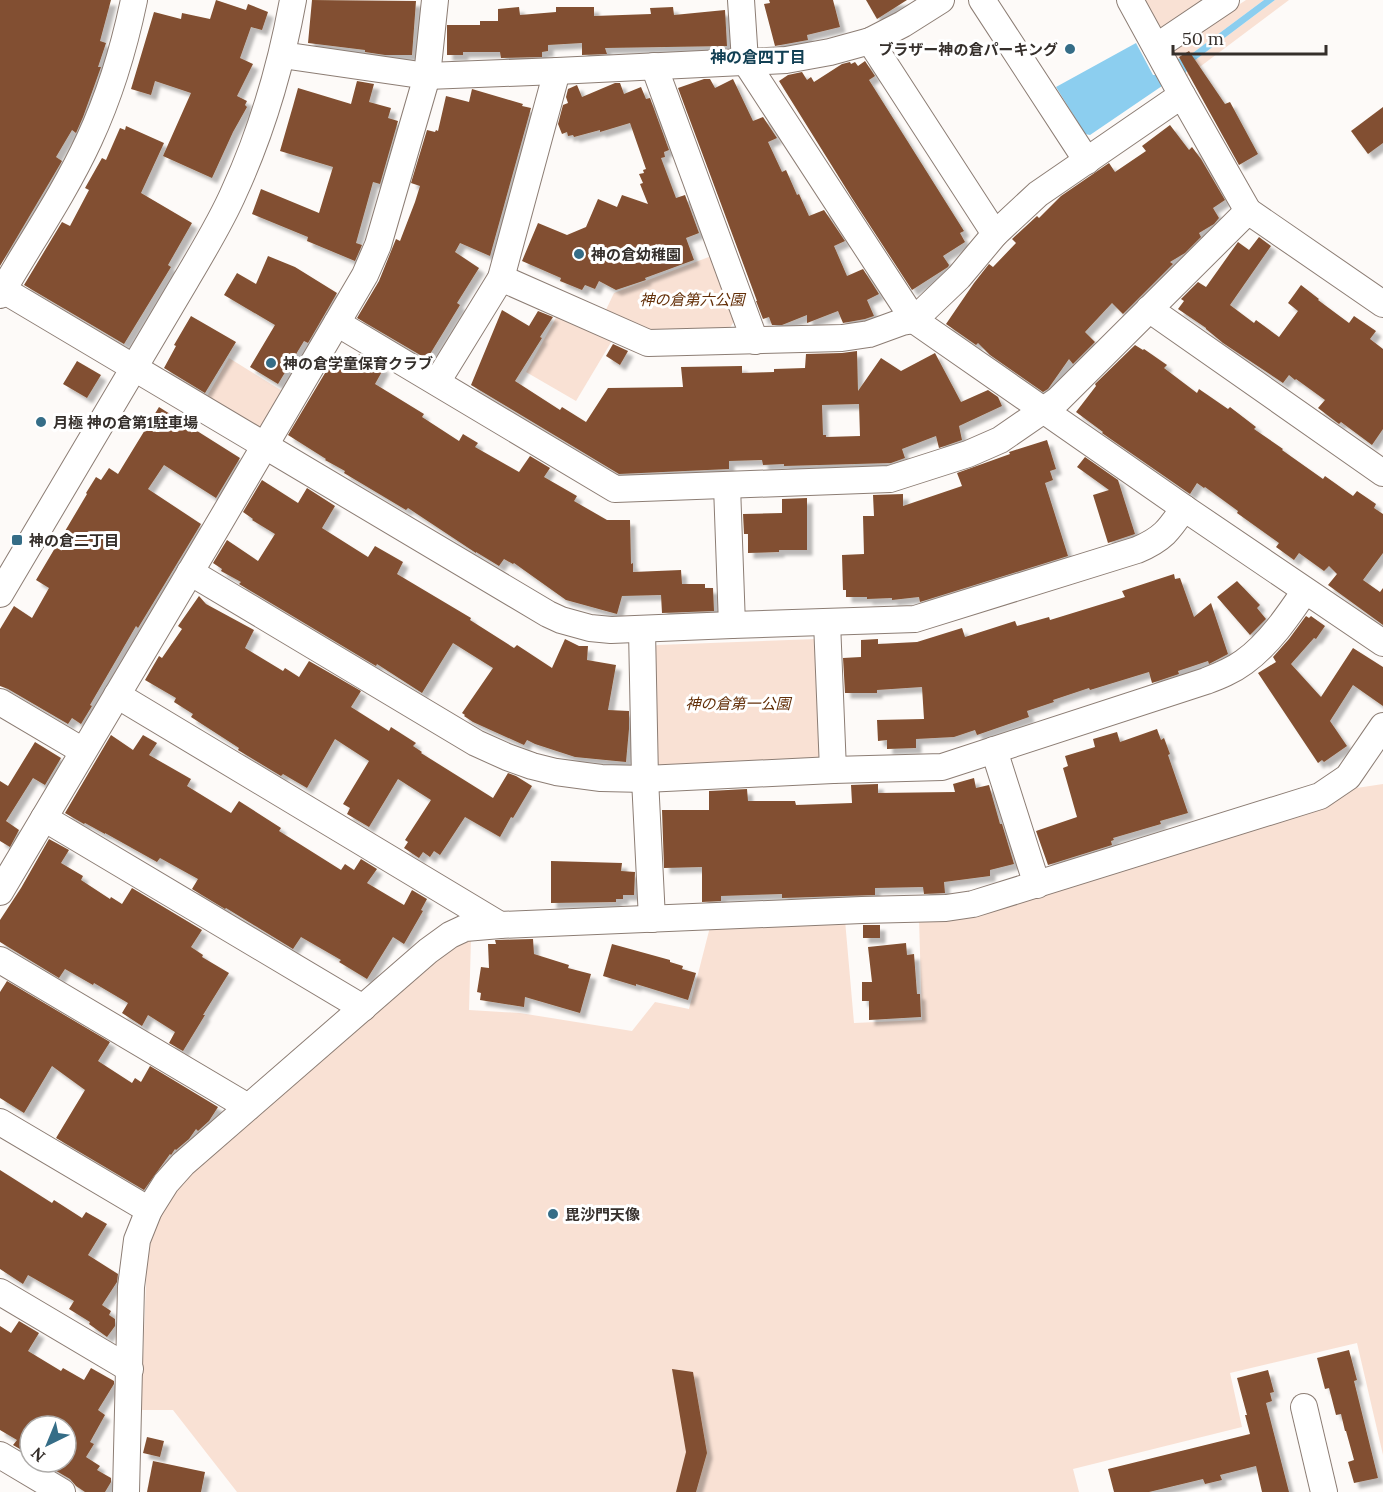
<svg xmlns="http://www.w3.org/2000/svg" width="1383" height="1492" font-family="Lora,'Noto Sans JP',serif">
  <defs>
    <filter id="shadow"><feDropShadow dx="5.5" dy="5.5" stdDeviation="1.5" flood-color="#0004"/></filter>
  </defs>
  <rect width="100%" height="100%" fill="#fdfaf8"/>
  <g fill="#f9e1d4">
    <polygon points="1141,0 1209,0 1165,29 1157,27"/>
    <polygon points="1246,0 1264,0 1186,58 1174,59 1172,56 1176,46"/>
    <polygon points="1275,0 1289,0 1185,78 1190,64"/>
    <polygon points="714,255 737,317 727,332 660,334 604,314 614,293"/>
    <polygon points="558,314 613,339 576,401 526,372"/>
    <polygon points="229,358 284,392 263,427 254,429 205,400"/>
    <polygon points="816,639 823,645 820,761 662,767 655,761 650,651 657,645"/>
    <polygon points="1383,784 1383,1455 1357,1343 1230,1373 1242,1427 1073,1469 1079,1492 237,1492 173,1410 141,1410 147,1256 153,1230 162,1211 176,1188 192,1170 440,954 471,939 469,1010 520,1013 632,1031 655,1002 689,1009 710,927 845,920 854,1023 922,1020 919,919 1350,789"/>
  </g>
  <g fill="#8cceef">
    <polygon points="1264,0 1275,0 1190,64 1184,77 1174,59 1186,58"/>
    <polygon points="1136,43 1153,75 1156,75 1162,86 1090,135 1085,134 1056,87"/>
  </g>
  <g fill="#825030" fill-rule="evenodd" filter="url(#shadow)">
    <polygon points="0,0 111,0 100,41 106,43 98,67 101,67 83,117 76,133 72,130 56,157 62,161 0,266"/>
    <polygon points="216,0 246,10 248,4 268,12 262,30 251,27 240,58 253,64 237,96 247,101 245,105 247,107 233,132 212,178 163,156 191,93 155,81 151,95 131,89 154,12 181,19 182,13 210,19"/>
    <polygon points="312,0 416,1 412,55 385,55 365,52 365,50 308,43"/>
    <polygon points="769,0 833,0 840,27 807,35 808,40 775,46 764,4 770,3"/>
    <polygon points="866,0 907,0 877,19"/>
    <polygon points="519,7 520,15 556,12 556,7 594,7 594,16 651,14 650,8 673,7 674,15 725,10 727,46 605,48 607,54 582,55 582,43 548,45 548,51 542,52 542,57 501,58 500,52 463,52 463,55 447,55 447,25 480,25 480,21 498,21 498,9"/>
    <polygon points="1189,51 1225,104 1230,102 1258,154 1239,165 1179,57"/>
    <polygon points="865,61 875,76 869,80 964,231 960,233 965,242 943,256 949,265 948,267 912,290 852,198 779,81 788,75 802,72 807,80 811,77 814,82 842,64 850,62 851,64 855,62 858,66"/>
    <polygon points="704,79 710,79 715,88 733,79 753,121 763,117 777,138 768,142 782,172 786,170 797,195 799,194 809,216 824,210 845,241 834,246 847,276 863,269 879,294 867,300 874,316 865,319 843,323 838,311 807,323 807,315 782,325 772,325 769,317 763,319 756,301 757,301 678,88"/>
    <polygon points="357,81 374,84 369,102 391,108 388,118 398,121 380,184 373,182 356,243 362,245 355,261 307,241 308,237 252,214 261,189 319,213 333,167 280,151 293,106 298,88 351,104"/>
    <polygon points="615,83 620,83 624,94 641,87 646,99 650,98 669,150 664,152 665,157 661,158 676,198 685,195 699,233 686,238 694,260 645,278 646,280 616,290 599,281 595,289 585,285 582,290 560,281 561,278 522,261 538,223 567,235 586,227 598,199 617,207 622,195 648,204 640,184 643,183 639,174 644,173 643,170 646,169 630,123 600,132 600,130 574,137 573,135 568,136 567,132 562,134 558,124 563,105 568,103 566,97 568,89 577,85 582,97"/>
    <polygon points="472,89 523,104 522,106 531,108 490,256 460,243 455,252 479,268 457,303 460,305 427,359 357,318 379,281 396,239 400,241 415,202 420,186 411,183 427,130 435,132 436,130 438,131 446,96 469,102"/>
    <polygon points="1383,107 1383,143 1368,154 1351,131"/>
    <polygon points="1170,125 1189,150 1192,147 1201,159 1225,200 1213,208 1219,218 1214,224 1199,233 1201,237 1185,253 1170,262 1173,264 1123,314 1112,303 1085,332 1095,342 1073,364 1069,359 1048,389 1043,392 990,355 978,343 976,345 946,324 974,283 989,264 993,267 1016,243 1012,239 1037,216 1039,218 1061,196 1109,163 1115,172 1146,151 1142,146"/>
    <polygon points="126,126 164,143 141,193 192,223 168,265 171,267 124,344 24,285 62,222 70,226 89,190 85,188 102,158 106,160 120,128 125,130"/>
    <polygon points="1259,237 1271,246 1230,305 1254,323 1256,320 1279,337 1298,311 1288,303 1301,285 1319,299 1318,300 1349,323 1354,316 1376,331 1370,339 1383,349 1383,429 1372,445 1341,422 1339,424 1318,408 1325,400 1296,379 1295,380 1289,375 1283,383 1223,343 1206,329 1206,328 1178,309 1184,301 1181,299 1198,282 1206,287 1238,242 1249,250"/>
    <polygon points="268,256 295,267 337,293 308,343 304,341 278,384 250,367 275,325 224,295 237,273 256,284"/>
    <path d="M502 310 529 326 538 311 553 317 540 337 542 338 515 381 560 410 562 407 586 422 608 388 683 387 681 367 742 366V373L774 372V369L805 368 806 354 842 353 857 351 858 391 881 358 901 371 935 353 961 402 988 390 998 397 1002 406 959 426 962 440 939 448 936 436 902 449 905 458 891 463 784 466V464L763 465 762 460 729 461V469L619 474 471 385ZM859 404 860 436 826 437V435H823L822 405Z"/>
    <polygon points="191,316 236,342 205,393 164,368 176,346 174,345"/>
    <polygon points="613,344 628,351 620,365 606,356"/>
    <polygon points="1135,345 1143,350 1144,349 1167,365 1164,368 1197,393 1199,389 1228,409 1230,407 1256,427 1254,429 1283,449 1282,450 1323,479 1325,476 1353,496 1357,491 1376,504 1374,508 1383,514 1383,553 1363,580 1380,592 1383,588 1383,625 1328,585 1337,574 1329,566 1324,571 1299,553 1294,560 1276,547 1279,543 1237,513 1238,511 1205,487 1204,488 1197,483 1190,494 1102,433 1103,432 1076,412 1096,386 1095,384"/>
    <polygon points="359,354 384,368 375,384 424,414 422,417 459,441 463,434 478,443 475,447 519,472 530,456 550,468 544,477 577,496 574,501 607,520 630,520 631,564 633,563 633,572 681,570 682,584 705,584 705,588 713,588 714,611 662,613 661,595 622,596 617,614 566,600 514,563 513,564 504,559 499,566 476,552 476,553 408,508 406,510 344,473 345,471 325,460 326,459 288,435 334,358 350,369"/>
    <polygon points="77,361 101,375 87,398 63,384"/>
    <polygon points="159,407 240,458 216,498 164,465 148,489 201,524 138,628 136,626 90,705 92,706 81,724 72,718 68,724 8,689 0,686 0,629 14,606 32,618 49,588 36,580 87,494 86,493 96,477 101,480 109,468 118,474"/>
    <polygon points="1047,440 1056,469 1050,471 1053,480 1045,483 1068,556 920,602 919,597 892,600 892,598 867,599 867,597 846,597 846,590 843,590 842,555 864,554 863,516 874,516 873,495 903,494 903,506 962,486 957,473 1010,454 1009,452"/>
    <polygon points="1085,457 1118,480 1135,534 1108,543 1093,495 1109,490 1077,467"/>
    <polygon points="262,480 298,503 307,488 335,506 322,528 368,557 375,546 403,562 397,574 471,618 470,620 514,648 517,645 552,668 565,639 579,646 588,646 587,660 616,665 608,710 629,711 629,729 626,762 575,757 535,744 527,740 524,745 473,722 464,716 465,715 462,713 493,668 453,643 422,693 377,664 376,666 239,584 241,582 221,571 222,569 213,563 227,540 258,561 275,534 252,520 253,519 243,512"/>
    <polygon points="807,498 807,550 779,550 779,552 748,553 748,534 744,534 743,514 782,513 782,499"/>
    <polygon points="1174,574 1175,579 1180,578 1194,617 1211,603 1228,654 1209,664 1208,661 1178,671 1179,674 1152,683 1149,672 1090,690 1089,688 1053,700 1054,702 1027,711 1029,717 977,735 975,730 954,737 916,739 916,748 887,749 887,740 878,741 877,720 924,719 922,687 877,690 877,693 845,693 843,658 861,657 861,640 878,639 878,644 917,642 962,628 965,637 1015,621 1017,626 1049,617 1050,620 1125,597 1122,591"/>
    <polygon points="1237,581 1260,605 1257,608 1266,619 1250,635 1217,597"/>
    <polygon points="199,596 206,604 254,630 245,648 283,671 285,668 299,677 309,661 361,691 351,707 389,731 391,727 416,743 413,746 422,752 421,753 493,798 508,773 516,776 532,786 513,818 511,817 500,837 465,817 440,855 434,851 430,857 423,852 419,858 404,848 408,842 405,840 431,800 398,779 369,827 347,814 350,808 343,804 369,761 335,739 307,788 283,774 281,776 238,750 239,748 191,717 193,714 174,702 176,698 145,680 159,656 162,658 182,629 178,626"/>
    <polygon points="1306,616 1309,618 1311,616 1325,626 1316,639 1314,638 1291,664 1321,697 1353,648 1383,667 1383,706 1353,685 1330,721 1347,746 1324,762 1322,760 1318,763 1258,673 1276,662 1273,657 1289,639"/>
    <polygon points="1157,729 1161,740 1164,738 1170,754 1168,755 1188,813 1160,821 1161,824 1113,838 1114,840 1111,841 1112,845 1048,865 1036,831 1077,817 1063,768 1068,766 1065,756 1095,747 1093,739 1117,732 1120,742"/>
    <polygon points="111,735 133,750 143,735 157,743 149,755 191,779 187,786 231,813 239,801 281,828 279,831 341,870 345,864 354,870 361,859 377,869 367,883 404,905 412,890 427,899 421,910 423,911 404,944 393,937 367,979 339,962 341,960 301,937 293,949 226,908 225,909 192,889 198,879 160,858 157,862 105,833 105,834 85,823 84,824 65,813"/>
    <polygon points="35,742 61,758 45,785 33,778 6,821 19,830 10,847 0,841 0,781 8,786"/>
    <polygon points="974,778 976,788 989,785 1000,824 1002,824 1014,864 990,870 990,876 944,882 945,893 924,894 923,887 875,888 875,895 782,898 782,894 721,896 721,901 702,902 702,867 664,868 662,810 709,810 709,791 747,789 748,801 795,801 796,805 852,803 851,785 878,784 878,793 955,792 953,784"/>
    <polygon points="49,839 69,850 61,863 83,876 81,880 110,899 111,897 122,904 132,888 202,930 191,947 203,955 202,957 229,973 203,1015 205,1015 183,1051 169,1043 175,1032 148,1015 142,1026 122,1013 128,1003 94,983 93,985 65,969 59,978 0,942 0,920 21,888"/>
    <polygon points="551,861 622,863 621,871 635,872 634,895 623,895 623,899 616,899 616,902 551,903"/>
    <rect x="863" y="925" width="17" height="13"/>
    <polygon points="533,939 534,954 569,965 568,968 591,974 580,1013 525,997 524,1007 480,1000 481,993 477,992 481,967 489,968 488,944 496,944 495,940"/>
    <polygon points="906,943 907,955 914,954 917,994 920,994 921,1017 869,1020 869,1001 862,1001 862,982 872,982 868,947"/>
    <polygon points="612,944 670,960 670,962 683,966 682,969 696,973 688,1000 636,984 636,986 603,976"/>
    <polygon points="7,981 110,1042 98,1061 132,1083 135,1078 141,1082 150,1066 218,1107 209,1121 198,1131 196,1129 189,1139 176,1150 175,1149 171,1155 170,1154 144,1190 56,1138 85,1090 52,1066 24,1113 0,1098 0,992"/>
    <polygon points="0,1170 52,1203 54,1200 82,1218 86,1212 107,1224 88,1255 118,1274 117,1282 102,1305 111,1311 109,1315 115,1319 115,1326 107,1337 89,1324 90,1322 69,1309 74,1301 28,1275 23,1284 0,1269"/>
    <polygon points="19,1321 39,1333 28,1351 61,1371 63,1368 84,1380 91,1368 114,1381 114,1384 98,1410 105,1415 90,1442 94,1444 86,1457 100,1466 97,1470 111,1478 111,1482 105,1492 85,1492 76,1486 70,1479 41,1462 66,1462 66,1426 30,1426 30,1455 13,1445 17,1440 0,1430 0,1326 11,1333"/>
    <polygon points="1349,1350 1357,1380 1354,1381 1378,1478 1354,1483 1348,1462 1354,1460 1346,1431 1345,1431 1341,1414 1336,1415 1329,1388 1325,1389 1317,1358"/>
    <polygon points="672,1369 693,1372 707,1453 696,1492 676,1492 686,1452"/>
    <polygon points="1268,1370 1274,1392 1270,1393 1272,1401 1266,1403 1289,1492 1262,1492 1256,1466 1220,1475 1222,1480 1205,1484 1203,1479 1149,1492 1114,1492 1108,1469 1250,1434 1245,1415 1247,1415 1237,1378"/>
    <polygon points="147,1437 164,1441 160,1457 143,1453"/>
    <polygon points="153,1461 205,1472 201,1492 147,1492"/>
  </g>
  <g fill="none" stroke-linecap="round" stroke-linejoin="round">
    <g stroke="#8c7d74" stroke-width="28">
      <g id="minor">
        <polyline points="741,0 745,61 914,320 1184,508"/>
        <polyline points="982,0 1087,161"/>
        <polyline points="1130,0 1182,95"/>
        <polyline points="870,41 995,234"/>
        <polyline points="1156,47 1226,0"/>
        <polyline points="282,55 427,76 557,71 786,60 830,52 870,41 903,24 941,0"/>
        <polyline points="654,66 755,341"/>
        <polyline points="501,278 648,343 842,338 869,334 902,322 914,320 959,277 995,234 1038,194 1182,95 1248,211"/>
        <path d="M0 288 548 614 561 620 590 628 611 630 732 625 915 619 1137 550C1163 539 1169 530 1184 508L1383 643"/>
        <path d="M0 295C30 243 64 194 89 140 110 95 124 48 134 0"/>
        <polyline points="1149,309 1383,473"/>
        <polyline points="337,323 615,489 890,479 968,454 1000,440 1058,400 1248,211 1383,304"/>
        <polyline points="437,382 501,278 557,71"/>
        <polyline points="727,486 732,625"/>
        <path d="M190 572 476 743 507 757 532 766 556 772 601 778 645 779 833 770 942 767 1206 681C1219 676 1232 671 1244 662 1269 644 1288 616 1305 591"/>
        <path d="M0 594 186 280C203 251 221 222 234 192 262 131 281 66 293 0"/>
        <polyline points="827,622 833,770"/>
        <polyline points="642,630 645,779 652,919"/>
        <polyline points="117,695 500,925"/>
        <polyline points="0,702 83,751"/>
        <polyline points="994,750 1037,885"/>
        <polyline points="44,818 363,1008"/>
        <polyline points="0,892 217,527 365,275 378,245 427,76 435,0"/>
        <polyline points="0,960 248,1107"/>
        <polyline points="0,1122 149,1210"/>
        <polyline points="0,1292 130,1369"/>
        <polyline points="1304,1407 1324,1492"/>
        <polyline points="0,1455 62,1492"/>
        <polyline points="126,1492 131,1287 137,1240 149,1210 166,1183 183,1164 428,951 450,935 465,928 500,925 862,910 946,908 973,904 1320,796 1348,777 1383,726"/>
      </g>
    </g>
    <use href="#minor" stroke="#fff" stroke-width="26"/>
  </g>
  <g fill="#356d87" stroke="#fff" stroke-width="2">
    <circle cx="1070" cy="49" r="6"/>
    <circle cx="579" cy="254" r="6"/>
    <circle cx="271" cy="363" r="6"/>
    <circle cx="41" cy="422" r="6"/>
    <rect x="11" y="534" width="12" height="12" rx="3"/>
    <circle cx="553" cy="1214" r="6"/>
  </g>
  <g text-anchor="middle" dominant-baseline="central" stroke-width="6" stroke-linejoin="round" paint-order="stroke">
    <g font-size="15" font-weight="bold" fill="#352f2b" stroke="#fff" text-anchor="start">
      <text x="1058" y="49" text-anchor="end">ブラザー神の倉パーキング</text>
      <text x="591" y="254">神の倉幼稚園</text>
      <text x="283" y="363">神の倉学童保育クラブ</text>
      <text x="53" y="422">月極 神の倉第1駐車場</text>
      <text x="29" y="540">神の倉二丁目</text>
      <text x="565" y="1214">毘沙門天像</text>
    </g>
    <g font-size="15" font-style="italic" fill="#632f08" stroke="#fff">
      <text x="692" y="299">神の倉第六公園</text>
      <text x="738" y="703">神の倉第一公園</text>
    </g>
    <g font-size="16" font-weight="bold" fill="#124054" stroke="#fff">
      <text x="758" y="57">神の倉四丁目</text>
    </g>
  </g>
  <g transform="translate(48 1444) rotate(223)"><circle r="28" fill="#ffffff" stroke="#aeacaa" stroke-width="1.5"/>
  <path d="M0-4.5L10 22L0 15L-10 22Z" fill="#356d87"/>
  <text y="-9" font-size="16" font-weight="bold" text-anchor="middle" fill="#352f2b">N</text>
  </g>
  <path d="M1173 45v9h153v-9" fill="none" stroke="#352f2b" stroke-width="3"/>
  <text x="1182" y="45" font-size="18" fill="#352f2b" stroke="#ffffff" stroke-width="4.5" paint-order="stroke">50 m</text>
</svg>
